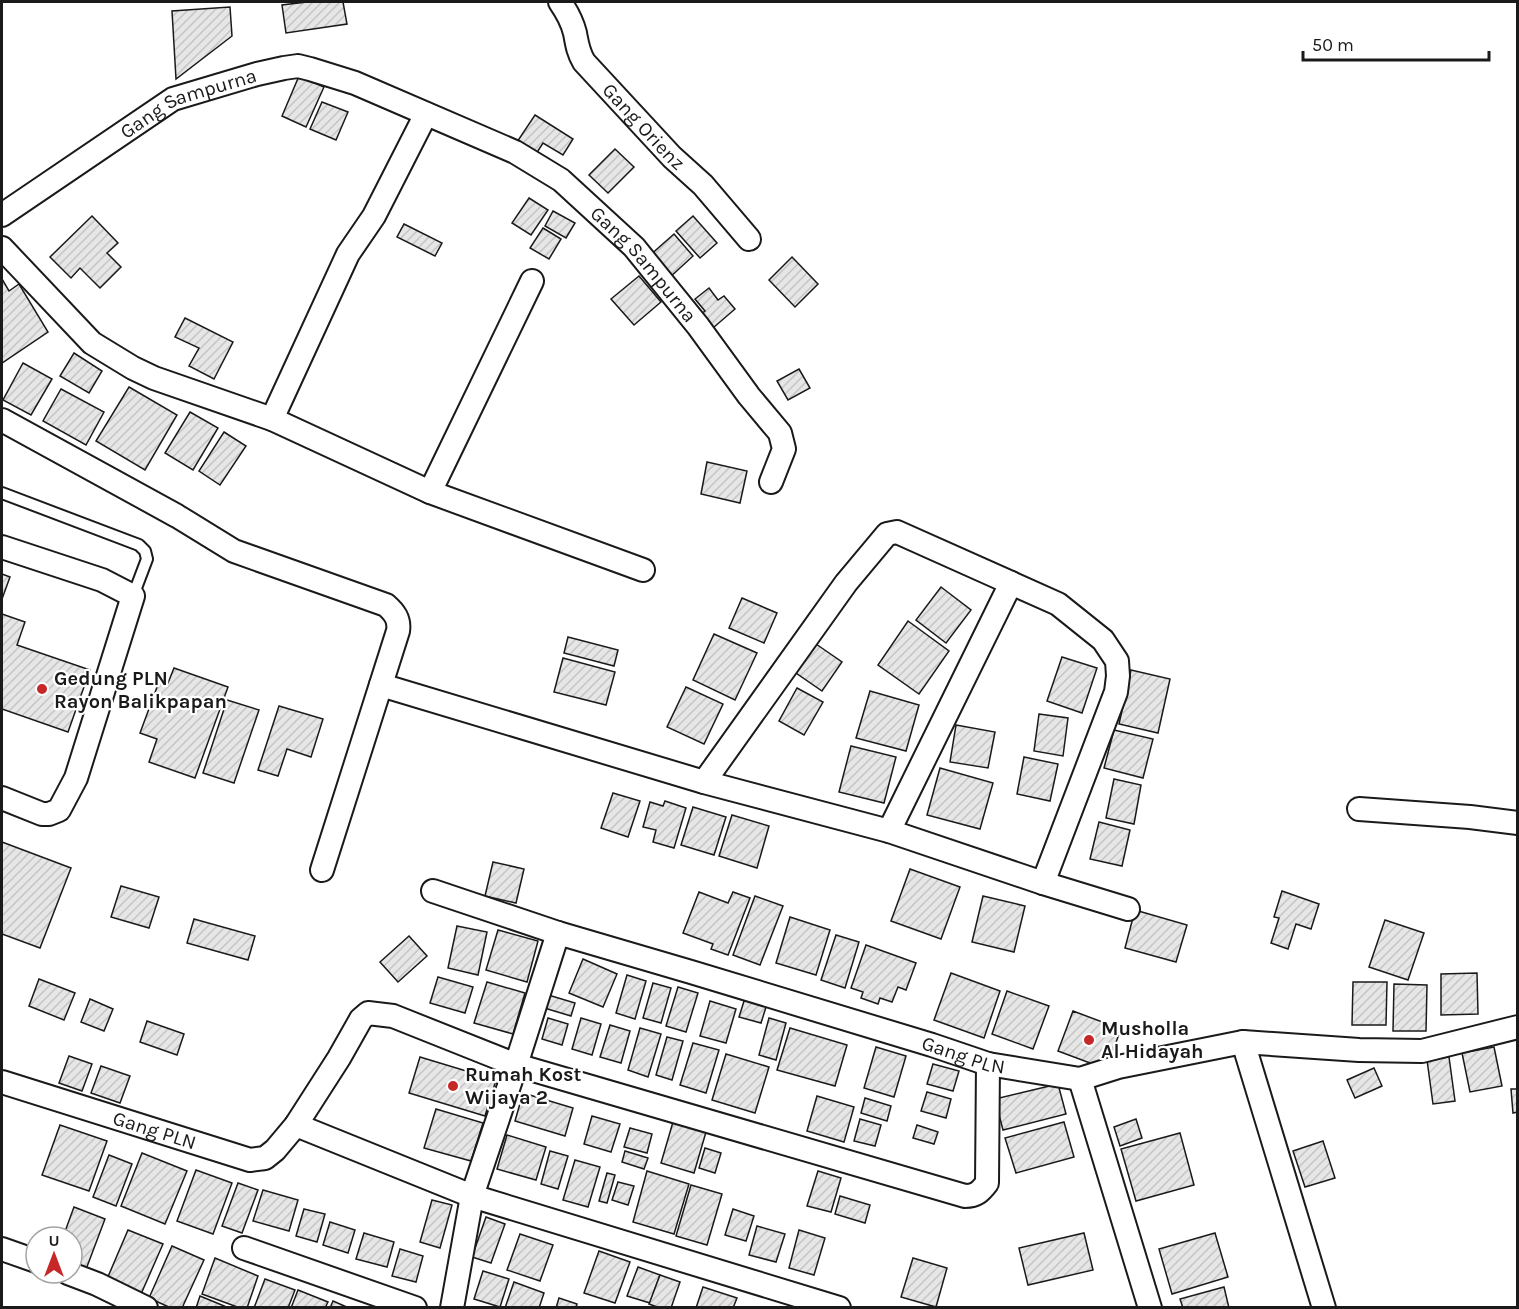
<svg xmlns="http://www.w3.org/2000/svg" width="1519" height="1309" font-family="Karla,sans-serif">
  <defs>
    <pattern id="building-hatch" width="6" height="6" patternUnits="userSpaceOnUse" patternTransform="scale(1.5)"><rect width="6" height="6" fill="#e6e6e6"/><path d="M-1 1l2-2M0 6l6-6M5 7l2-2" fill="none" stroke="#c5c5c5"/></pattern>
  </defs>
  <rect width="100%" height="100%" fill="#fff"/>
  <g fill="url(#building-hatch)" stroke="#1a1a1a" stroke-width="1.5">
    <polygon points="307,2 343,2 347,24 286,33 282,5"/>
    <polygon points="230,7 232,36 176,79 172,11"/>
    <polygon points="299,76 324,87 306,127 282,116"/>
    <polygon points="322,102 348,112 336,140 310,129"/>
    <polygon points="535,115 573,139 563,155 543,143 536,154 517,142"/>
    <polygon points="615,149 634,167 608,193 589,175"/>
    <polygon points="529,198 548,210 531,235 512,223"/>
    <polygon points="553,211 575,223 566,238 545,226"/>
    <polygon points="92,216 118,243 107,253 121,267 100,288 80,268 71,278 50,257"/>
    <polygon points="693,216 717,243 700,258 676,231"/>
    <polygon points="404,224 442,243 435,256 397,237"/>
    <polygon points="543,228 561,239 549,259 530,248"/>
    <polygon points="674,234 693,256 668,279 648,257"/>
    <polygon points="792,257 818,284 795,307 769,280"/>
    <polygon points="639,276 661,302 634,325 611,299"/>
    <polygon points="2,279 9,291 19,284 48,332 2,363"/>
    <polygon points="709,288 718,300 724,296 735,309 706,334 695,319 705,311 695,299"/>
    <polygon points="185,318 233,342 214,379 189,366 199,348 175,337"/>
    <polygon points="74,353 102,371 89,393 60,376"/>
    <polygon points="23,363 52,379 31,415 3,400"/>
    <polygon points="799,369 810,388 788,400 777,381"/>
    <polygon points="129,387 177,415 145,470 96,441"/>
    <polygon points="61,389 104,412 86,445 43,421"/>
    <polygon points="190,412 218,428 193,470 165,453"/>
    <polygon points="224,432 246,446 220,485 199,471"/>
    <polygon points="707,462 747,471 740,503 701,494"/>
    <polygon points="2,574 10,577 2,599"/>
    <polygon points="941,587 971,610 946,643 916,620"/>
    <polygon points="742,598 777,613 764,643 729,628"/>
    <polygon points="2,614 25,622 17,645 90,670 68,732 2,709"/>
    <polygon points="908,621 949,651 919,694 878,665"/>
    <polygon points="714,634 757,653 735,700 693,680"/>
    <polygon points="568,637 618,650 614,666 564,653"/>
    <polygon points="816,644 842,662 822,691 796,673"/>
    <polygon points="1062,657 1097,668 1082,713 1047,701"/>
    <polygon points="563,658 615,672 606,705 554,692"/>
    <polygon points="174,668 228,687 195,778 149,762 157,739 140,733 160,679 168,683"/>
    <polygon points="1131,670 1170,679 1158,733 1119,724"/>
    <polygon points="686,687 723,704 704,744 667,727"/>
    <polygon points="797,688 823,702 804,735 779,721"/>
    <polygon points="870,691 919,705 906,751 856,738"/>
    <polygon points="227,700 259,710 234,783 203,773"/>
    <polygon points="279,706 323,719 311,757 287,749 278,776 258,770"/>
    <polygon points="1039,714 1068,718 1063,756 1034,751"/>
    <polygon points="956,725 995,732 988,768 950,762"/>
    <polygon points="1114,730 1153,739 1143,778 1104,768"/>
    <polygon points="851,746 896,757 884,803 839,792"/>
    <polygon points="1024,757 1058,764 1050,801 1017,794"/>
    <polygon points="940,768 993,783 980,829 927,815"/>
    <polygon points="1114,779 1141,785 1134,824 1106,818"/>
    <polygon points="613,793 640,801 628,837 601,828"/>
    <polygon points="665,801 686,808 674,848 653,842 656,830 643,827 650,802 663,806"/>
    <polygon points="693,807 726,817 714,855 681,845"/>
    <polygon points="732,815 769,826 757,868 719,856"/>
    <polygon points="1099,822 1130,830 1122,866 1090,859"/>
    <polygon points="2,842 71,868 40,948 2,934"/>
    <polygon points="493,862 524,869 516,903 485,896"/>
    <polygon points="910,869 960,887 941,939 891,921"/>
    <polygon points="121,886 159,897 149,928 111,917"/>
    <polygon points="1282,891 1319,904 1311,929 1296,924 1288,949 1271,943 1279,918 1274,917"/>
    <polygon points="699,892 728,903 733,892 750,898 728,955 711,949 713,944 683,933"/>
    <polygon points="755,896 783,906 760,965 733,955"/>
    <polygon points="983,896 1025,906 1014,952 972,942"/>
    <polygon points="1135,910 1187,925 1176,962 1125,948"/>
    <polygon points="790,917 830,930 816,975 776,963"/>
    <polygon points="194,919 255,936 248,960 187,943"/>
    <polygon points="1385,920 1424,933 1408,980 1369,967"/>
    <polygon points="457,926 487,932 478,975 448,968"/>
    <polygon points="498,930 538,941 527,982 486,970"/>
    <polygon points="836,935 859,942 845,988 821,980"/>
    <polygon points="409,936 427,956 398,982 380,962"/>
    <polygon points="866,945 916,963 906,990 898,987 892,1002 880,998 878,1004 861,998 863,992 851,988"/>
    <polygon points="583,959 617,974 603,1007 569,993"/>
    <polygon points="951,973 1000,991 984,1038 934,1020"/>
    <polygon points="1477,973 1478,1014 1441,1015 1441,974"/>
    <polygon points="627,975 646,981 635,1019 616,1013"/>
    <polygon points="438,977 473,987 465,1013 430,1003"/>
    <polygon points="39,979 75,993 64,1020 29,1006"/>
    <polygon points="487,982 525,993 513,1034 474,1023"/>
    <polygon points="1353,982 1387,982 1386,1025 1352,1025"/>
    <polygon points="653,983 671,988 661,1023 643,1018"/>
    <polygon points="1394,984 1427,985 1426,1031 1393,1031"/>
    <polygon points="678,987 698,993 686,1032 666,1026"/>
    <polygon points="1007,991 1049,1006 1033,1049 992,1034"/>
    <polygon points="545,994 575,1003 571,1016 541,1007"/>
    <polygon points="745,998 767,1004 761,1023 739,1017"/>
    <polygon points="90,999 113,1009 104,1031 81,1022"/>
    <polygon points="710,1001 736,1009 726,1043 700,1036"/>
    <polygon points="1073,1011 1121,1029 1106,1069 1058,1051"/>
    <polygon points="548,1018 568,1024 562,1045 542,1039"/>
    <polygon points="581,1018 601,1024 592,1055 572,1049"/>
    <polygon points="769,1018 786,1023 776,1060 759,1055"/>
    <polygon points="147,1021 184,1034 177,1055 140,1042"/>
    <polygon points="610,1025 630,1031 621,1063 600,1057"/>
    <polygon points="640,1028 661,1034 648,1077 628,1070"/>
    <polygon points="790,1028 847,1045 835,1086 777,1070"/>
    <polygon points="667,1037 683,1041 672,1080 656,1075"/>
    <polygon points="693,1043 719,1050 706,1093 680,1085"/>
    <polygon points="876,1047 906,1056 894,1097 864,1088"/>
    <polygon points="1494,1047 1502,1086 1470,1092 1462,1053"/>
    <polygon points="726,1054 769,1067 755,1113 712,1100"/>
    <polygon points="69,1056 92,1064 82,1091 59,1083"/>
    <polygon points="420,1057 496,1080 485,1116 409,1093"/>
    <polygon points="1449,1057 1455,1101 1433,1104 1427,1060"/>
    <polygon points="933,1064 959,1071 953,1091 927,1084"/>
    <polygon points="101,1066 130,1076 120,1103 91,1093"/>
    <polygon points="1374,1068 1382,1086 1355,1098 1347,1080"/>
    <polygon points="1058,1084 1066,1114 1003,1130 995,1099"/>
    <polygon points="1511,1089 1518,1089 1518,1112 1513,1113"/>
    <polygon points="927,1092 951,1099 946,1118 921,1111"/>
    <polygon points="523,1093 573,1108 565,1136 515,1121"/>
    <polygon points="817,1096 854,1107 844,1142 807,1131"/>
    <polygon points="865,1098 891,1106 887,1121 861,1113"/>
    <polygon points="436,1109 483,1123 471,1161 424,1148"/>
    <polygon points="592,1116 620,1124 611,1152 584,1144"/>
    <polygon points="860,1119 881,1125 875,1146 854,1141"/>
    <polygon points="1136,1119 1142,1138 1120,1146 1114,1127"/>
    <polygon points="673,1122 706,1132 694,1173 661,1163"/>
    <polygon points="1064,1122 1074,1157 1016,1173 1005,1138"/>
    <polygon points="60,1125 107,1141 89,1191 42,1175"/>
    <polygon points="917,1125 938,1132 934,1144 913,1138"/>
    <polygon points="630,1128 652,1134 647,1153 624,1147"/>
    <polygon points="1180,1133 1194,1185 1136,1201 1121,1149"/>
    <polygon points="507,1135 546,1147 536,1180 497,1169"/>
    <polygon points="1323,1141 1335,1178 1305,1187 1293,1151"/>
    <polygon points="705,1148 721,1153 715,1173 699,1168"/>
    <polygon points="550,1151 568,1156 558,1189 541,1184"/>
    <polygon points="625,1151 648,1158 644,1169 622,1162"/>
    <polygon points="142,1153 187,1171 165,1224 121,1206"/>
    <polygon points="109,1155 132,1164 116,1206 93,1197"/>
    <polygon points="575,1160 600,1167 588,1207 563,1200"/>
    <polygon points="196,1170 232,1183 213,1234 177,1221"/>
    <polygon points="647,1171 689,1184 674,1234 633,1222"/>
    <polygon points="818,1171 841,1178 831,1212 807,1206"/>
    <polygon points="607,1173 615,1175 607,1203 599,1201"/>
    <polygon points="618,1182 634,1186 628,1205 612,1200"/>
    <polygon points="238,1183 258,1190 242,1233 222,1226"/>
    <polygon points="691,1185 722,1194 707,1245 676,1236"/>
    <polygon points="263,1190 298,1200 289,1231 253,1221"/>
    <polygon points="840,1196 870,1205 865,1223 835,1214"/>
    <polygon points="432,1200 452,1205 440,1248 420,1242"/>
    <polygon points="74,1207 105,1219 85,1272 72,1267 72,1237 63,1237"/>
    <polygon points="304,1209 325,1214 317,1242 296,1236"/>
    <polygon points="733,1209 754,1216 746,1241 725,1235"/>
    <polygon points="486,1217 505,1224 491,1263 472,1257"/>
    <polygon points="330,1222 355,1230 348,1253 323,1245"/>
    <polygon points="757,1226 785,1234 776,1262 749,1255"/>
    <polygon points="128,1230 163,1244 141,1294 107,1279"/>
    <polygon points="799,1230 825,1238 814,1275 789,1268"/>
    <polygon points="364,1233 394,1242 387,1267 356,1259"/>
    <polygon points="1084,1233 1093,1270 1028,1285 1019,1248"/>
    <polygon points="1215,1233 1228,1277 1172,1294 1159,1249"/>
    <polygon points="520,1234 553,1245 540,1281 507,1270"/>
    <polygon points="172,1246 204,1260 182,1308 171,1308 149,1298"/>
    <polygon points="400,1249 423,1256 416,1282 392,1276"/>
    <polygon points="599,1251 630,1262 615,1303 584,1293"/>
    <polygon points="215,1258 258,1276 247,1308 240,1308 202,1294"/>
    <polygon points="913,1258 947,1268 936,1307 901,1297"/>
    <polygon points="638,1267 660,1275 650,1303 627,1296"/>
    <polygon points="483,1271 509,1279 500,1307 474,1299"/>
    <polygon points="660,1275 680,1282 671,1308 660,1308 649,1304"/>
    <polygon points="265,1279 295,1290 288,1308 254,1308"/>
    <polygon points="514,1282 544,1293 539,1308 505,1308"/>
    <polygon points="703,1287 737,1298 733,1308 696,1308"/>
    <polygon points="1224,1287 1229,1308 1183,1308 1180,1299"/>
    <polygon points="298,1290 328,1302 325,1308 291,1308"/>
    <polygon points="200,1296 229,1308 196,1308"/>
    <polygon points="559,1298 577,1304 576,1308 556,1308"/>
    <polygon points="333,1301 349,1308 330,1308"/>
  </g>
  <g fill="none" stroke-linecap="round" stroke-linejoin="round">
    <g stroke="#1a1a1a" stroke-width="14">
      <polyline id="service" points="2,493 139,545 145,551 147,559 133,596"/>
    </g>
    <g stroke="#1a1a1a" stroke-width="26">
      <g id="minor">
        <path id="s1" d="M560 2C567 12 572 21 575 33 577 44 578 52 584 62L672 157 703 185 749 239"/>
        <path id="s2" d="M2 215 173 99 257 74 284 68 298 66 310 69 355 83 515 152 561 180 634 247 698 326 749 396 780 433 784 449 771 482"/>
        <polyline points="2,248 92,343 133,368 154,378 272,419 430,492 532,281"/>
        <polyline points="272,419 348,254 374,216 426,114"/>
        <path d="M2 420 177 516 234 551 386 605C394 612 400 619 398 631L322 870"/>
        <polyline points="430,492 643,570"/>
        <polyline points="2,547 102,580 133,596 76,778 59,810 49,814 42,814 2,798"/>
        <polyline points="381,685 704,782 889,831 1043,883 1128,909"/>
        <polyline points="704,782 846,583 887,534 897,532 1058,604 1103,640 1117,661 1118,676 1116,692 1043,883"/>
        <polyline points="1359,809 1470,817 1518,823"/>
        <polyline points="889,831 1011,583"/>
        <polyline points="433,891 558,933"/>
        <polyline points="1243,1042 1359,1050 1422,1051 1518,1027"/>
        <polyline points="1080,1079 1150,1308"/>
        <path id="s3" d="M2 1082 250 1160 265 1158 275 1150 296 1125 339 1058 361 1019 368 1013 393 1016 516 1065 965 1196C976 1196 980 1192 987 1183L988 1064"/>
        <polyline points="296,1125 472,1196 839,1308"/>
        <polyline points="244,1248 415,1308"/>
        <polyline points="2,1249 36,1261"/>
        <polyline points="68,1273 97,1284 146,1308"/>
        <path id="s4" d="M452 1308 472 1196 516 1065 558 933 691 972 932 1045 988 1064 1080 1079 1118 1067 1243 1042 1324 1308"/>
      </g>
    </g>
    <use href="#service" stroke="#fff" stroke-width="10"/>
    <use href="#minor" stroke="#fff" stroke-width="22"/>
  </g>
  <g fill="#c62828" stroke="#fff" stroke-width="2">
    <circle cx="42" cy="689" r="6"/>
    <circle cx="1089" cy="1040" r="6"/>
    <circle cx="453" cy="1086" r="6"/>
  </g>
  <g text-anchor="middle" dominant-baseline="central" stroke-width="4.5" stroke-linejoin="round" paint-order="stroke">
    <g font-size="20" fill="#1a1a1a" stroke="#fff">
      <text stroke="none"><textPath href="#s2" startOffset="219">Gang Sampurna</textPath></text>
      <text stroke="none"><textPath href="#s1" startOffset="153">Gang Orienz</textPath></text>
      <text stroke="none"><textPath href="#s2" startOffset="742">Gang Sampurna</textPath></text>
      <text stroke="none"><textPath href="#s4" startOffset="814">Gang PLN</textPath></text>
      <text stroke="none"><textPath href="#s3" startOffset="160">Gang PLN</textPath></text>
    </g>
    <g font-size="20" font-weight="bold" fill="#1a1a1a" stroke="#fff" text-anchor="start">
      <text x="54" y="678">Gedung PLN<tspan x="54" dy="23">Rayon Balikpapan</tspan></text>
      <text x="1101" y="1028">Musholla<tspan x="1101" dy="23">Al Hidayah</tspan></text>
      <text x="465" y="1074">Rumah Kost<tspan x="465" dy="23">Wijaya 2</tspan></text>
    </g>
  </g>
  <rect width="1519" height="1309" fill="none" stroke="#1a1a1a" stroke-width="6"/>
  <g transform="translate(54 1255)"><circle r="28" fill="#ffffff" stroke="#a3a3a3" stroke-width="1.5"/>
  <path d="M0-4.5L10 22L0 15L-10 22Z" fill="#c62828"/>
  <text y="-9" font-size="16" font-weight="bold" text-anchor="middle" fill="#1a1a1a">U</text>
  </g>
  <path d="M1303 51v9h186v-9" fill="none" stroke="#1a1a1a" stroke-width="3"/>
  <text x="1312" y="51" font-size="18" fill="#1a1a1a" stroke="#ffffff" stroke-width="4.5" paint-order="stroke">50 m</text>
</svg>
